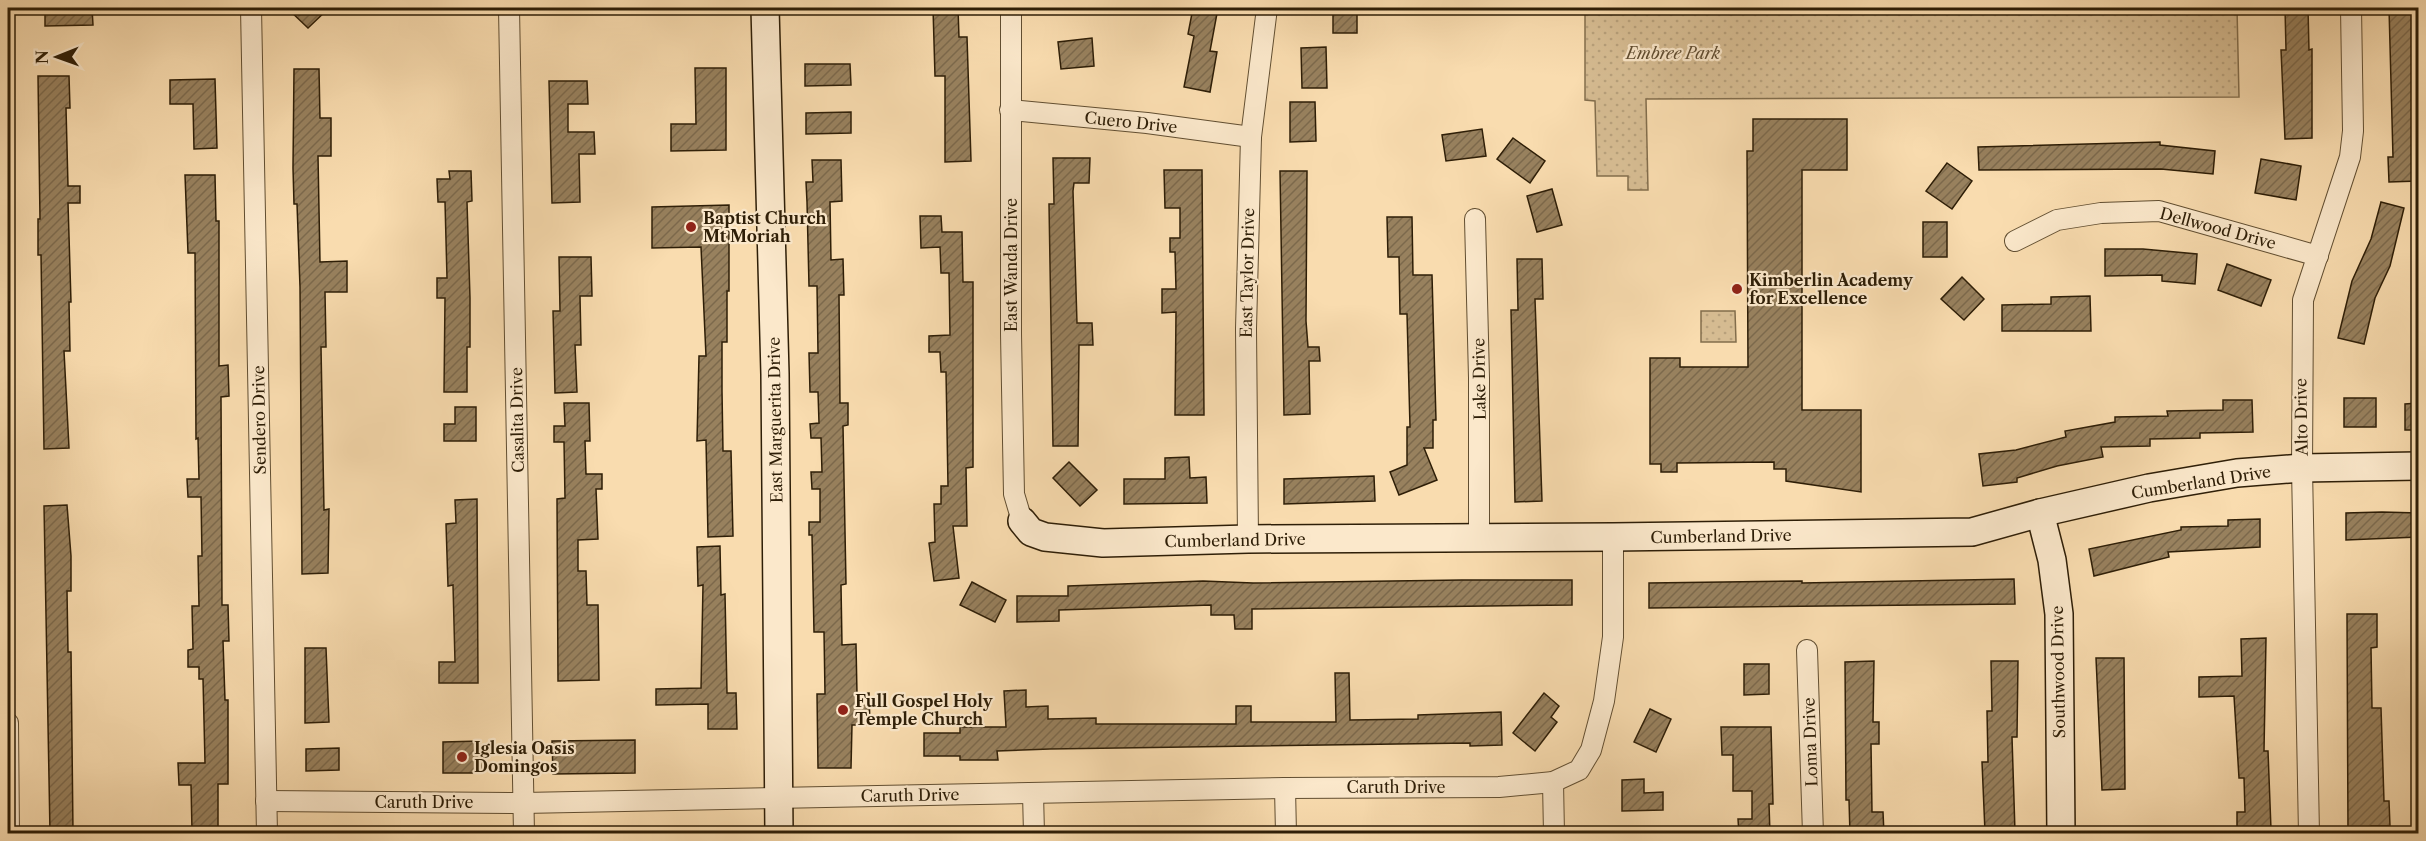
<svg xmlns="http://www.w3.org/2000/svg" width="2426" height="841" font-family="'Libre Caslon Text',serif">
  <defs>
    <pattern id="park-dots" width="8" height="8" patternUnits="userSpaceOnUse" patternTransform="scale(1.5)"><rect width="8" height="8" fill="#d6bc92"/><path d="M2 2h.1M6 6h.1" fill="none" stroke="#b8a17c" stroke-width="1.8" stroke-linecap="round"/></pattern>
    <pattern id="building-hatch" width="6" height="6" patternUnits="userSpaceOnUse" patternTransform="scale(1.5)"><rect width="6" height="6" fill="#98815e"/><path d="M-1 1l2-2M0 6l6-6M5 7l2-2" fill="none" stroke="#7c694c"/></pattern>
  </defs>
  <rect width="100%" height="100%" fill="#f9dcaf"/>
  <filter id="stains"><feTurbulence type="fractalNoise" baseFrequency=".00333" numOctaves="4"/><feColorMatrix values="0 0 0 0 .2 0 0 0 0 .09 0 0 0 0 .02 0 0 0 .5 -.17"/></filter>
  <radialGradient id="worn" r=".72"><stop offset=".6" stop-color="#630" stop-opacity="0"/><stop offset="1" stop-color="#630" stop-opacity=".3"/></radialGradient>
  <g fill="url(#park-dots)" stroke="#826d4c" stroke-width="1.5">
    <polygon points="1585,8 2237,8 2239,97 1646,99 1648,190 1628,190 1628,176 1597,176 1595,101 1585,100"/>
    <polygon points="1701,311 1735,311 1736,342 1701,342"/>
  </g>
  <g fill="url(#building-hatch)" stroke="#2e1e07" stroke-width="1.5">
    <polygon points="45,8 92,8 93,25 45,26"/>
    <polygon points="287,8 329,8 308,28"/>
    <polygon points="933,8 958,8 959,37 967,37 971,161 945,162 945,76 935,76"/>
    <polygon points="1193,8 1218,8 1210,51 1217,52 1210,92 1184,87 1194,36 1188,34"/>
    <rect x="1333" y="8" width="24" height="25"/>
    <polygon points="2285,8 2308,8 2309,50 2312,49 2312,138 2285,139 2281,50 2286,50"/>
    <polygon points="2389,8 2418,8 2418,129 2412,129 2413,157 2418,157 2418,181 2389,182 2388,157 2393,157"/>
    <polygon points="1092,38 1094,66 1061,69 1058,42"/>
    <polygon points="1326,47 1327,88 1302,88 1301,48"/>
    <polygon points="805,64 850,64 851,85 805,86"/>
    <polygon points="695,68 726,68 726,150 671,151 671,124 696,124"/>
    <polygon points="294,69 319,69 320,118 331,118 331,156 318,156 320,262 347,261 347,292 325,292 326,347 321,347 324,510 329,509 328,573 302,574 300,287 297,204 294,204 293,168"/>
    <polygon points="38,76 69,76 70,108 66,108 68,186 80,186 80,203 68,203 71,302 69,302 70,351 64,351 69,448 44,449 41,255 38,255 38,219 40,219"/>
    <polygon points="215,79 217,148 194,149 193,104 170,104 170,80"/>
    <polygon points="549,81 587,81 588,104 568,104 568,132 594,132 595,154 579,154 580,202 552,203"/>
    <polygon points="1290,102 1315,102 1316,141 1290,142"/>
    <polygon points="851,112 851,133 806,134 806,113"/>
    <polygon points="1753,119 1847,119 1847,170 1802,170 1802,410 1861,410 1861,492 1786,481 1786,469 1774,469 1774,462 1677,463 1677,472 1661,472 1661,464 1650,464 1650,358 1680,358 1680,367 1748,367 1747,151 1753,151"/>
    <polygon points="1482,129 1486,156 1446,161 1442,135"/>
    <polygon points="1513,138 1545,161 1530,183 1497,159"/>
    <polygon points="2160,142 2160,145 2215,151 2213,174 2161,169 1979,170 1978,147"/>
    <polygon points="1053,158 1090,158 1089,183 1074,183 1073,191 1077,323 1092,323 1093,345 1079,345 1078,446 1053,446 1049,204 1054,204"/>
    <polygon points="2261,159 2301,166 2296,200 2255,193"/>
    <polygon points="812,160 841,160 842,201 830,202 831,260 843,259 844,295 839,295 840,403 848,403 848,425 843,426 846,584 841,585 842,645 856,644 857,694 869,693 870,725 852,725 851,768 818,768 817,694 825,694 824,632 814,632 812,535 809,535 809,522 820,522 820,489 812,489 811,472 822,472 821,438 811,438 810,424 819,423 818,392 810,392 809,353 818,353 817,286 809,286 807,202 806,182 813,182"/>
    <polygon points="1947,163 1972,181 1952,209 1926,191"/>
    <polygon points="1164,170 1202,170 1204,415 1175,415 1176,312 1162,313 1162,289 1176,289 1175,252 1170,252 1170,238 1180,238 1180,208 1165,208"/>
    <polygon points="449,171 471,171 472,201 467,202 470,298 470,347 467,347 467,392 444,392 445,298 437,298 437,278 447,278 445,202 438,202 437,179 450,179"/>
    <polygon points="1280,171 1307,171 1306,321 1308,347 1319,347 1320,361 1309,361 1310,414 1284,415"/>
    <polygon points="185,175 215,175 216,221 219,221 219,366 228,365 229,396 221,397 222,605 228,605 229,641 223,641 225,700 228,700 228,784 218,784 218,830 192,831 191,785 179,785 178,763 205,763 203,679 199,679 199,667 188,667 188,650 193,649 192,606 199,606 198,556 202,556 201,497 188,497 187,479 199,479 198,438 196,439 195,253 188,253"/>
    <polygon points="1552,189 1562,225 1537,232 1527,196"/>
    <polygon points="2381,202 2404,208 2390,266 2375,298 2364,344 2338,338 2352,281 2371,239"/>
    <polygon points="729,205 729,291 727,291 727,342 722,342 722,391 723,451 731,451 733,536 708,537 706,440 697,441 699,356 706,356 701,247 652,248 652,207"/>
    <polygon points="920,216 941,216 942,232 962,232 963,282 973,282 973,467 966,468 967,526 953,526 959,578 934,581 929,543 935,542 934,504 941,504 941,486 948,486 946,372 941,372 940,352 929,352 929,336 950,335 949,273 941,273 940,247 921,248"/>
    <polygon points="1387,217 1412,217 1413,275 1432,275 1436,420 1433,420 1433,448 1424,448 1437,480 1399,495 1390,472 1407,465 1407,427 1410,427 1407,314 1400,314 1399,257 1388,257"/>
    <rect x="1923" y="222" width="24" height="35"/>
    <polygon points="2105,249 2143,249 2197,254 2195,284 2162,281 2162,275 2105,276"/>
    <polygon points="559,257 591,257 592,296 580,296 581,345 575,345 577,392 555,393 553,311 560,311"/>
    <polygon points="1517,259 1542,259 1543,299 1535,299 1542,501 1515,502 1511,310 1518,310"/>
    <polygon points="2227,264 2271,280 2261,306 2218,290"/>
    <polygon points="1962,277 1984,299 1964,320 1941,299"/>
    <polygon points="2090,296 2091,331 2002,331 2002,305 2051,304 2051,297"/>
    <rect x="2344" y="398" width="32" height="29"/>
    <polygon points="2223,400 2252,400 2253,432 2200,433 2200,438 2150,439 2150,446 2101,447 2103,457 2057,466 2017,478 2017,482 1983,486 1979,454 2016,450 2066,437 2065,431 2115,422 2115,417 2168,416 2167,411 2223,410"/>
    <polygon points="564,403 589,403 590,441 585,441 586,474 602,474 602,489 596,489 598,539 578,540 578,571 586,571 587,605 598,605 599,680 558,681 557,499 565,498 564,442 554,442 554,426 565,426"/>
    <polygon points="2418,403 2418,430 2405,430 2405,404"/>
    <polygon points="455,407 476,407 476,441 444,441 444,424 455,424"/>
    <polygon points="1189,457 1190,478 1206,477 1207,503 1124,504 1124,479 1165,479 1165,458"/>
    <polygon points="1069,462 1097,490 1080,506 1053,478"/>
    <polygon points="1374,476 1375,501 1284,504 1284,479"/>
    <polygon points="477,499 478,683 439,683 439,662 455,662 453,585 448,586 446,524 456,523 455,500"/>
    <polygon points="67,505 71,556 71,591 67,591 68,652 71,652 73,832 50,833 44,506"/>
    <polygon points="2382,512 2418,513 2418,537 2346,540 2346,513"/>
    <polygon points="2260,519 2260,547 2168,552 2169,557 2094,576 2089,549 2181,530 2181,527 2228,526 2228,520"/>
    <polygon points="720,546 721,595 725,594 727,693 736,693 737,729 708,729 708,704 656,705 656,689 701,688 703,585 698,586 697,547"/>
    <polygon points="2014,579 2015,604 1649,608 1649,583 1802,581 1802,583"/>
    <polygon points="1462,580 1572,580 1572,605 1252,609 1252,629 1235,629 1234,615 1211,615 1211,605 1059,610 1059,621 1017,622 1017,596 1068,596 1068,586 1203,581 1253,583"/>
    <polygon points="972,582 1006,600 995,622 960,605"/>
    <polygon points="2347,614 2377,614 2377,647 2371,648 2372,708 2381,708 2384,801 2389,801 2390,826 2371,826 2371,834 2348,834"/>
    <polygon points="2266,638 2264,751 2268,751 2271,829 2258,829 2258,834 2237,834 2237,812 2245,812 2244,778 2239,778 2234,696 2199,697 2199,677 2242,676 2241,639"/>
    <polygon points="305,648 326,648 329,722 305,723"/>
    <polygon points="2096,658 2124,658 2125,789 2102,790"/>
    <polygon points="1874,661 1873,722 1879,722 1879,744 1871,744 1872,812 1883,812 1884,834 1850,834 1849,800 1846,800 1845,662"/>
    <polygon points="1991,661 2018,661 2017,737 2012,737 2015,832 1985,832 1982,762 1988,762 1987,711 1992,711"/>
    <polygon points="1744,664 1769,664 1769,694 1744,695"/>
    <polygon points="1335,673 1349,673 1350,720 1418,719 1418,715 1501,712 1502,745 1470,746 1470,743 1050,749 997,751 998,760 960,760 960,756 924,756 924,733 960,733 960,727 1006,727 1004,691 1026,690 1026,707 1048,706 1048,719 1096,718 1096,724 1236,724 1236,706 1251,706 1251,722 1336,722"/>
    <polygon points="1544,693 1559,706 1551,717 1557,722 1535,751 1513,733"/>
    <polygon points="1650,709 1671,719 1656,752 1634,742"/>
    <polygon points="1721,727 1771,727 1773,804 1769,804 1770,834 1739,834 1738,819 1752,819 1752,791 1733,791 1733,755 1722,755"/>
    <polygon points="635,740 635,773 553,774 552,741"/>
    <polygon points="480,741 481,773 443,773 443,742"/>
    <polygon points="339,748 339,770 306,771 306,749"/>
    <polygon points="1644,779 1644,793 1663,792 1663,810 1622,811 1622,780"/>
  </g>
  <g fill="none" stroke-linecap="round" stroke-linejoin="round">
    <g stroke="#614e31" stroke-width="22">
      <g id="street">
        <polyline points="251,8 267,834"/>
        <polyline points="509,8 524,834"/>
        <polyline points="1011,8 1011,334 1014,494 1022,521"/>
        <polyline points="1010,110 1147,123 1251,137"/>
        <polyline points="1475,219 1479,378 1479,538"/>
        <polyline points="2015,241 2057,220 2101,213 2159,211 2318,256"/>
        <polyline points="1248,539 1246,329 1251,137 1267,8"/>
        <polyline points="1807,650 1813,834"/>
        <polyline points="8,723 9,834"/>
        <polyline points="1553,782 1554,834"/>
        <polyline points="1285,788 1286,834"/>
        <polyline points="1033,793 1034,834"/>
        <polyline points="266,801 523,803 1285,788 1499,787 1553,782 1579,770 1591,750 1604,701 1613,637 1613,537"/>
        <polyline points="2309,834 2302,468 2303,300 2350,157 2353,131 2351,8"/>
      </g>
    </g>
    <g stroke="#2e1e07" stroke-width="30">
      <g id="secondary">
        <polyline points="765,8 775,374 779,834"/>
        <polyline points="2040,513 2052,560 2059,614 2061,834"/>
        <polyline points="1022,521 1031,532 1045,537 1103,543 1248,539 1613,537 1972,532 2040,513 2149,488 2237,473 2302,468 2418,466"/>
      </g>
    </g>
    <use href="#street" stroke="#fbe8cb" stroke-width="20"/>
    <use href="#secondary" stroke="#fbe8cb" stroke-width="27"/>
  </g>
  <g fill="#8f2418" stroke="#fbe8cb" stroke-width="2">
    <circle cx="691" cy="227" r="6"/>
    <circle cx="1737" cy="289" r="6"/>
    <circle cx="843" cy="710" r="6"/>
    <circle cx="462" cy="757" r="6"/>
  </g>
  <g text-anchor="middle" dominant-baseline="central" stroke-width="4.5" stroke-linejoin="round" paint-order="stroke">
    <g font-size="16" font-style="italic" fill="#604d31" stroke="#fbe8cb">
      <text x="1673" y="53">Embree Park</text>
    </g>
    <g font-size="16" fill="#2e1e07" stroke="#fbe8cb">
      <text transform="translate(1131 122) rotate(6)">Cuero Drive</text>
      <text transform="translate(2218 228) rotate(15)">Dellwood Drive</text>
      <text transform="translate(1011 265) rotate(-90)">East Wanda Drive</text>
      <text transform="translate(1247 273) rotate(-89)">East Taylor Drive</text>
      <text transform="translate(1479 379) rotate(-91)">Lake Drive</text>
      <text transform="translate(2301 417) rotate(-91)">Alto Drive</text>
      <text transform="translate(259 420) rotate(-91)">Sendero Drive</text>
      <text transform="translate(517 420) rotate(-91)">Casalita Drive</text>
      <text transform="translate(775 420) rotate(-91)">East Marguerita Drive</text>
      <text transform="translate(2201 482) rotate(-9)">Cumberland Drive</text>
      <text transform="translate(1721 536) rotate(-1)">Cumberland Drive</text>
      <text transform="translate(1235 540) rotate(-1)">Cumberland Drive</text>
      <text transform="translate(2058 672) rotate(-91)">Southwood Drive</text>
      <text transform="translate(1810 742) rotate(-92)">Loma Drive</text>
      <text x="1396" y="787">Caruth Drive</text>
      <text transform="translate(910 795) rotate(-1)">Caruth Drive</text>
      <text x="424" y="802">Caruth Drive</text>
    </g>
    <g font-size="16" font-weight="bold" fill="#2e1e07" stroke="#fbe8cb" text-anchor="start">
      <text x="703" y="218">Baptist Church<tspan x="703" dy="18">Mt Moriah</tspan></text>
      <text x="1749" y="280">Kimberlin Academy<tspan x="1749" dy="18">for Excellence</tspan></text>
      <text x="855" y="701">Full Gospel Holy<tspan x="855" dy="18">Temple Church</tspan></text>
      <text x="474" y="748">Iglesia Oasis<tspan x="474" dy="18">Domingos</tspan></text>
    </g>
  </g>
  <rect width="2426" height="841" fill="none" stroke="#f9dcaf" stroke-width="30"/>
  <rect x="9" y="9" width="2408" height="823" fill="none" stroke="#2e1e07" stroke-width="3"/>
  <rect x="15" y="15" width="2396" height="811" fill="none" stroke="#2e1e07" stroke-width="1.5"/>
  <g transform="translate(57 57) rotate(269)" stroke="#fbe8cb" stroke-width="4.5" paint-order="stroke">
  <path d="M0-4.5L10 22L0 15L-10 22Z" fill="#2e1e07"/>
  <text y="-9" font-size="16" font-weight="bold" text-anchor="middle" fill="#2e1e07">N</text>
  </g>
  <rect width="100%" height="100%" filter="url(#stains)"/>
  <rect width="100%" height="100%" fill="url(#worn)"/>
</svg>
